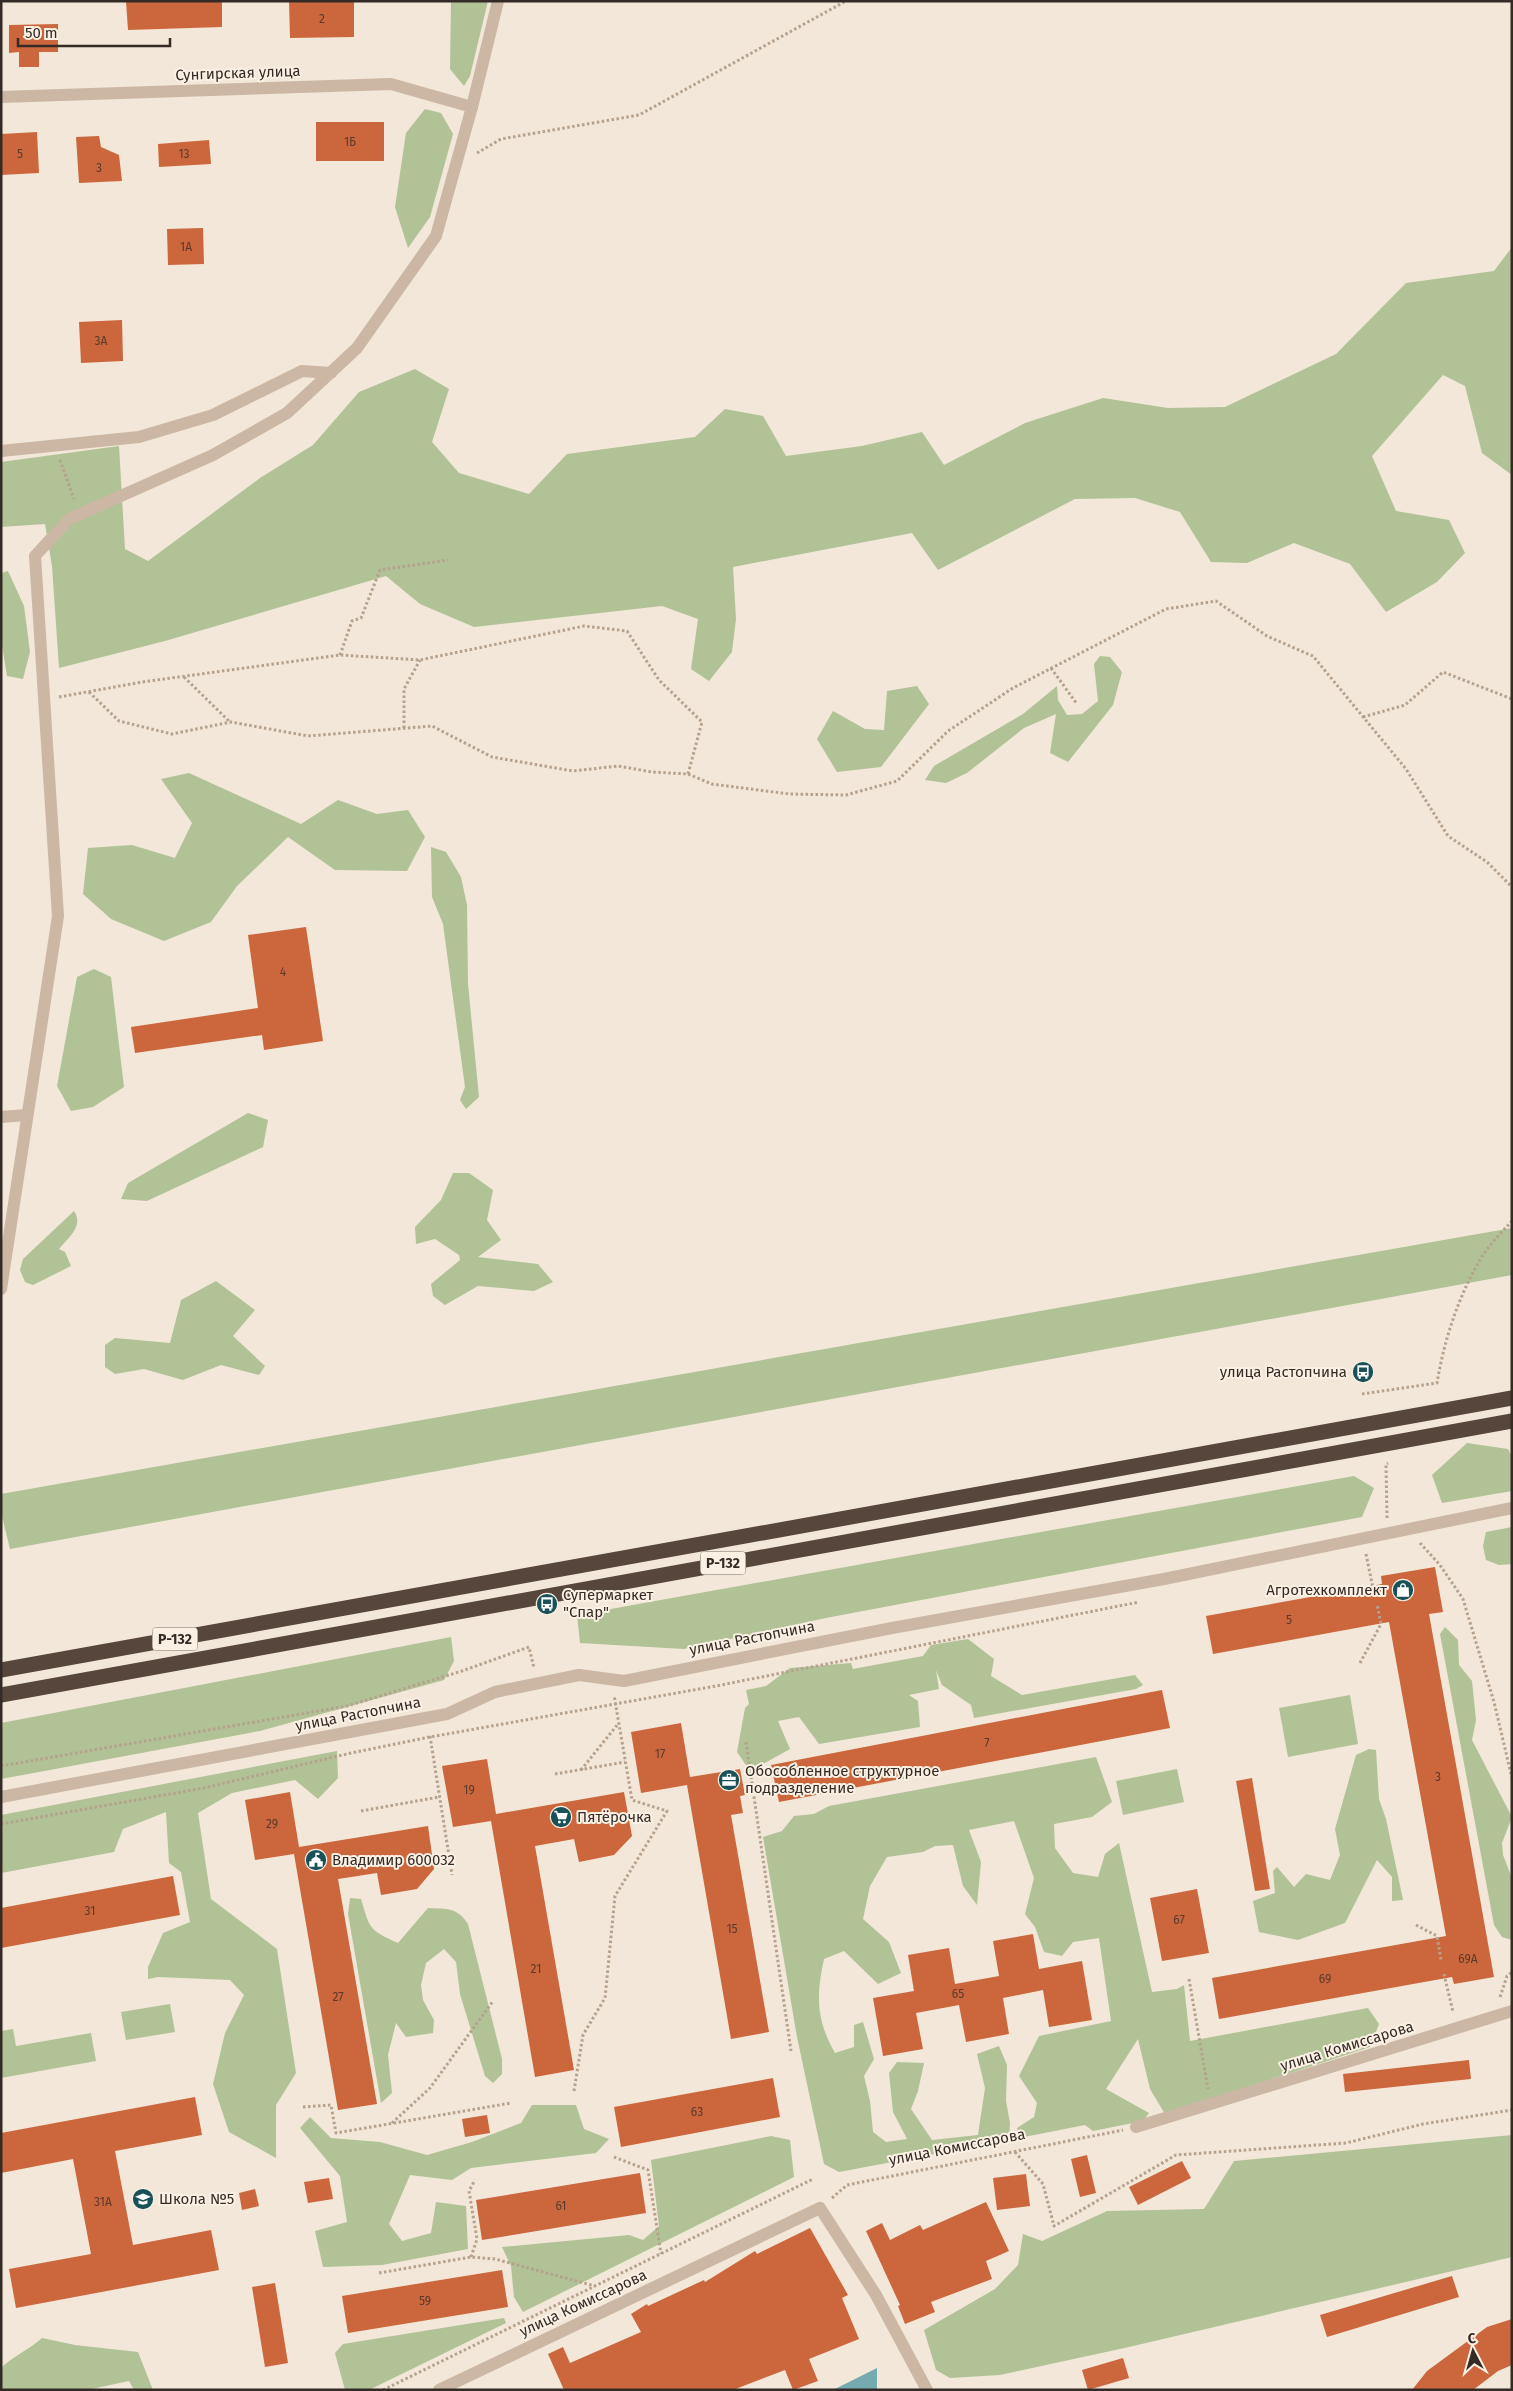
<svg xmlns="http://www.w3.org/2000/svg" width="1513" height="2391" font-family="'Fira Sans',sans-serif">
  <rect width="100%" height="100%" fill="#f2e7d8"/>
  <g fill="#b1c297">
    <polygon points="451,1 488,1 470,76 464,86 450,69"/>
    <polygon points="425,109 441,113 453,134 430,217 408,248 395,207 406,133"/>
    <polygon points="1512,247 1512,475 1482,453 1465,386 1443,375 1372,456 1396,511 1449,520 1465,553 1437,582 1386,612 1350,564 1294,543 1247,563 1211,562 1180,512 1135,498 1075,499 938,570 912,533 733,567 736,619 732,652 709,681 691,669 698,619 662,606 474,627 420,604 386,576 165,641 59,668 52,566 45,524 1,527 1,462 119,446 125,549 148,561 260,478 313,445 359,392 415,369 449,389 432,442 459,473 529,494 567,454 695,437 725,409 763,416 786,456 862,446 922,432 944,465 1025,423 1103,398 1168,408 1225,407 1336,354 1406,283 1494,271"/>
    <polygon points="8,571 24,606 30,652 23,679 7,676 1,639 1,573"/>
    <polygon points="1100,656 1110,657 1122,672 1113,705 1068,762 1050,753 1056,714 1024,728 967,773 946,783 925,780 934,766 1023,714 1057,686 1058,700 1067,715 1082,714 1098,701 1094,664"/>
    <polygon points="917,686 929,704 881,767 837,772 817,739 833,711 865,729 884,730 887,691"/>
    <polygon points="189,773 301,824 338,800 377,814 408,810 425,837 407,871 335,870 288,837 237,886 211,922 164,941 111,919 83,894 88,848 132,845 175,858 192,823 161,779"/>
    <polygon points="431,847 446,852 461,877 467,905 468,984 479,1097 466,1109 460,1100 465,1087 443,924 432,897"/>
    <polygon points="94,969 111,977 124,1087 93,1107 71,1111 57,1086 77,977"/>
    <polygon points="248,1113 268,1120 263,1147 147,1201 121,1199 128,1183"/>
    <polygon points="453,1173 469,1173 493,1190 487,1220 501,1240 478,1257 538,1264 553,1282 534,1291 478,1286 445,1305 433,1296 431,1284 460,1260 459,1255 435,1239 416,1244 415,1227 441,1200"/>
    <path d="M74 1211C84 1226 69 1237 59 1249L65 1252 71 1266 33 1285 25 1282 20 1270 23 1259Z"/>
    <polygon points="1512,1228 1512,1275 10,1549 1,1512 1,1494"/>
    <polygon points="216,1281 255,1310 233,1336 265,1366 259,1375 221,1365 183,1380 144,1369 115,1374 105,1367 105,1345 115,1338 170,1343 181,1300"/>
    <polygon points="1467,1443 1508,1449 1512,1457 1512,1491 1442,1503 1432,1475"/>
    <polygon points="1354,1476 1374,1488 1362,1517 826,1618 684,1649 580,1643 577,1615"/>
    <polygon points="1512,1527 1512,1564 1499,1565 1486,1560 1483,1546 1486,1532"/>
    <polygon points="1445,1627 1458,1640 1459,1665 1472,1681 1476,1720 1472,1740 1512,1817 1502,1843 1503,1855 1512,1878 1512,1940 1502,1937 1494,1925 1440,1634"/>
    <polygon points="451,1637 454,1661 444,1680 260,1731 1,1779 1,1723"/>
    <polygon points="968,1639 994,1659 991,1676 1022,1695 1135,1675 1143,1685 1136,1689 974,1718 971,1705 942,1685 936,1670 939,1689 909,1695 918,1701 920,1727 819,1744 799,1717 778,1721 790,1749 750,1771 737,1752 745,1708 749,1704 746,1690 766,1686 790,1668 851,1663 853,1669 923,1656 931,1645"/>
    <polygon points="1350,1695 1358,1744 1288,1757 1279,1708"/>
    <polygon points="1369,1749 1376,1750 1379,1799 1386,1819 1403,1900 1392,1901 1392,1877 1377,1860 1345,1923 1298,1940 1259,1932 1253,1901 1275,1893 1273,1871 1277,1867 1294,1887 1306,1874 1330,1880 1340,1855 1335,1829 1356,1755"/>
    <polygon points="337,1751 338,1778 318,1799 295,1780 232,1793 198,1813 211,1899 277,1949 296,2073 276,2105 276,2158 229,2132 213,2084 225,2033 244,1995 230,1980 158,1977 148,1979 148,1967 163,1933 190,1922 181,1872 169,1863 166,1812 123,1829 114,1852 1,1873 1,1815"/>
    <path d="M1096 1757 1112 1802 1092 1817 1054 1824 1055 1848 1073 1873 1098 1877 1105 1854 1119 1843 1152 1992 1177 1989 1184 1985 1190 2041 1368 2008 1379 2024 1370 2047 1165 2114 1150 2089 1138 2039 1106 2089 1149 2113 1143 2121 1093 2131 1085 2125 1019 2138 1017 2128 1034 2117 1037 2103 1019 2076 1039 2036 1111 2021 1099 1938 1073 1942 1062 1956 1044 1952 1035 1927 1025 1914 1034 1878 1014 1821 969 1830 981 1862 977 1905 963 1886 953 1845 935 1846 923 1852 887 1857 870 1886 863 1919 889 1942 901 1973 878 1984 844 1951 824 1959C816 1995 816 2020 835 2053L854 2047V2025L863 2022 874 2059 864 2076 870 2101 873 2132 886 2142 907 2139 893 2112 889 2073 897 2062 924 2063 918 2091 911 2109 932 2140 978 2135 985 2088 977 2054 999 2046 1007 2065 1006 2101 1010 2123 1009 2140 839 2172 824 2164 797 2037 763 1837 782 1831 794 1816 814 1814 829 1806Z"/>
    <polygon points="1177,1769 1184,1802 1123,1815 1116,1781"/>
    <path d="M350 1898 361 1899C370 1929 369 1930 398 1943L428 1908C447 1909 457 1907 468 1924L502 2059V2074L493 2083 485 2076 460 1994 456 1962 444 1949 426 1963 421 1985 423 2000 434 2020 433 2033 406 2037 396 2023 388 2055 392 2093 381 2103 348 1914Z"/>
    <polygon points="170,2004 175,2032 126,2040 121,2012"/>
    <polygon points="13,2029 16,2046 91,2033 96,2061 1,2078 1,2031"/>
    <polygon points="532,2105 576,2105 584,2129 609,2139 596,2153 471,2168 452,2180 410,2175 389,2224 402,2241 431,2233 436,2202 466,2206 468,2249 382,2265 323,2267 315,2231 347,2222 340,2176 300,2128 310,2117 331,2138 380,2142 427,2155 472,2142 521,2123"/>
    <polygon points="1512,2135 1512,2257 1129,2347 1000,2375 950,2378 936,2370 924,2330 995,2289 1018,2265 1023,2234 1042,2241 1107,2211 1204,2209 1234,2161"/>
    <polygon points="771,2136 790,2140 794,2177 523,2312 514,2297 511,2266 502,2247 629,2235 643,2240 659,2226 651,2160"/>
    <polygon points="504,2318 506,2323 369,2390 345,2390 335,2353 343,2344"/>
    <path d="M42 2338 75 2345 138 2352 153 2390H134L129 2381 87 2390H1V2368C13 2356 29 2350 42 2338Z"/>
  </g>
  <polygon fill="#75abb0" points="877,2368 877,2390 833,2390"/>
  <g fill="#cc663c">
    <polygon points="126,1 222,1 222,27 128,30"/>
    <polygon points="289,1 354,1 354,37 290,38"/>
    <polygon points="58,24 58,52 39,52 39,67 19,67 19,52 9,53 9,25"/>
    <rect x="316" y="122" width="68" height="39"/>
    <polygon points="37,132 39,173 1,175 1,134"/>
    <polygon points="99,136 101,147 119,155 122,181 79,183 76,137"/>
    <polygon points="209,140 211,164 159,167 158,144"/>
    <polygon points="203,228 204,264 168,265 167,229"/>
    <polygon points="122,320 123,361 81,363 79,322"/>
    <polygon points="306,927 323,1041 264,1050 262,1035 135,1053 131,1027 258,1008 248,935"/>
    <polygon points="1435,1567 1443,1612 1429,1614 1494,1977 1454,1984 1452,1977 1219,2019 1212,1978 1446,1936 1389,1622 1213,1654 1206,1616 1382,1584 1381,1576"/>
    <polygon points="1162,1690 1170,1728 779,1802 771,1765"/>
    <polygon points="681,1723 690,1777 740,1769 745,1795 740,1796 743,1813 731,1815 769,2032 731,2039 687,1785 641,1793 631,1732"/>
    <polygon points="487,1759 496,1814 624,1792 632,1836 614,1855 579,1862 574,1839 535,1846 574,2070 535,2077 491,1821 453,1827 442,1766"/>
    <polygon points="1252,1778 1270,1889 1255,1891 1236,1781"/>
    <polygon points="290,1792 299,1847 428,1826 434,1869 417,1889 381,1895 377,1873 338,1879 377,2104 338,2110 294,1854 255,1860 245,1800"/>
    <polygon points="173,1876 180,1915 1,1948 1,1908"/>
    <polygon points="1197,1889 1209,1953 1162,1961 1150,1898"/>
    <polygon points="1033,1934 1039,1969 1082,1961 1092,2020 1049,2027 1043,1990 1003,1998 1009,2034 966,2042 959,2005 916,2013 923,2049 883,2056 873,1998 914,1991 908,1955 949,1948 955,1984 999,1976 993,1941"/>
    <polygon points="1469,2060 1471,2079 1345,2092 1343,2074"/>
    <polygon points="773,2078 780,2117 621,2147 614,2107"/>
    <polygon points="195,2097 202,2135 115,2151 133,2245 211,2230 219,2270 16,2308 9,2269 91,2254 73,2159 1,2173 1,2133"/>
    <polygon points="487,2115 490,2133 465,2137 462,2119"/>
    <polygon points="1087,2155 1096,2193 1080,2197 1071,2159"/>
    <polygon points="1182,2161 1191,2178 1138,2205 1129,2187"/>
    <polygon points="640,2173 646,2213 482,2240 476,2200"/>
    <polygon points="1026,2174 1030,2206 997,2210 993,2178"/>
    <polygon points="329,2178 333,2199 308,2203 304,2182"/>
    <polygon points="255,2189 259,2206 242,2210 239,2193"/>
    <polygon points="986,2202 1009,2251 986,2261 992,2279 931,2302 935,2312 905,2324 898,2306 900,2305 866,2231 882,2223 890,2240 920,2225 923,2230"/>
    <polygon points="810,2228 848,2295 842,2298 859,2339 809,2359 818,2381 793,2390 785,2370 733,2390 564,2390 548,2354 563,2347 570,2363 641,2332 631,2314 647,2304 648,2306 704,2280 705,2282 755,2251 757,2254"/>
    <polygon points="502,2270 508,2307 348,2333 342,2296"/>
    <polygon points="1452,2276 1459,2297 1327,2337 1320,2315"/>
    <polygon points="275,2283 288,2363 265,2367 252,2287"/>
    <polygon points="1512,2319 1512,2365 1498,2371 1473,2390 1412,2390 1427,2371 1487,2327"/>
    <polygon points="1123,2358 1129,2378 1088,2390 1082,2370"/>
  </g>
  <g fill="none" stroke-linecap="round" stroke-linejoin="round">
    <g stroke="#b6a18d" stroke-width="3" stroke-dasharray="2.5 2.5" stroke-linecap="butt">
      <polyline points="477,153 501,139 639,115 846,1"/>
      <polyline points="60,460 74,499"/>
      <polyline points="340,655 352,621 361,618 380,570 448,560"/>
      <polyline points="1051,668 1077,704"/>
      <polyline points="184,677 230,722"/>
      <polyline points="89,692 119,721 172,734 231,722 308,736 432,726 492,757 573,771 618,766 652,772 688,774 712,784 789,794 846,795 897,781 948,731 1013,688 1166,609 1216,601 1267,636 1313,656 1406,769 1448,836 1487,862 1512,887"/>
      <polyline points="59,697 142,682 340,655 420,660 584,626 627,631 659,680 702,722 688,774"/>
      <polyline points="1363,717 1405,705 1443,672 1512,699"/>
      <polyline points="404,728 404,689 420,660"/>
      <path d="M1362 1394 1437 1383C1444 1341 1458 1297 1480 1260 1488 1246 1501 1233 1512 1221"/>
      <polyline points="1387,1518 1386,1464 1388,1463"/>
      <polyline points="1420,1543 1440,1565 1463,1599 1494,1702 1512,1778"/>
      <polyline points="1366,1554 1374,1593"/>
      <polyline points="1360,1663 1381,1624 1377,1604"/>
      <polyline points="430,1736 452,1875"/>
      <polyline points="746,1742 791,2051"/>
      <polyline points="1,1766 347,1706 462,1671 529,1647 534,1668"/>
      <polyline points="581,1770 618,1724"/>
      <polyline points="555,1774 625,1762"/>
      <polyline points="361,1811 439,1797"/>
      <polyline points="1,1824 204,1788 351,1753 430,1737 716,1686 1139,1602"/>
      <polyline points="1416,1925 1437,1936 1441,1960"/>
      <polyline points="1444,1974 1453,2012"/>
      <polyline points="1189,1979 1208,2089"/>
      <polyline points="1500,1997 1507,1976 1512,1972"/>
      <polyline points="574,2091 583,2035 605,1998 615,1896 667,1811 632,1800 614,1695"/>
      <polyline points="303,2107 331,2105 336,2133 511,2103"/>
      <polyline points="392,2123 430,2088 493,2001"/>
      <polyline points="1015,2152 1043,2184 1054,2226 1176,2155 1346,2143 1423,2124 1512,2110"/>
      <polyline points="614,2157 648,2170 661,2254"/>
      <polyline points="832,2198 847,2185 1123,2130"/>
      <polyline points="471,2257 477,2239 469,2191 475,2180"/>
      <polyline points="379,2273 471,2257 495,2259 595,2286"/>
      <polyline points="383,2390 813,2179"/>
    </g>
    <g stroke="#cbb7a3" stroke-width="12">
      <polyline points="1,97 391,84 472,107"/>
      <polyline points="1,451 139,437 213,415 302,371 331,373"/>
      <polyline points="1,1117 27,1115"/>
      <polyline points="1,1289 58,916 35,556 69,519 213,455 287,413 357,348 436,236 472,107 498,1"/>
      <polyline points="1,1797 447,1714 495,1692 579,1675 624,1681 892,1628 1164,1579 1512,1508"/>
      <polyline points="1136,2127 1512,2011"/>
      <polyline points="439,2390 820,2208 876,2295 927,2390"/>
    </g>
    <g stroke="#57463c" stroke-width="15">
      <polyline points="1,1670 1512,1398"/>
      <polyline points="1,1695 1512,1421"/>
    </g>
  </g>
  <defs>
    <g id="bus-disc" transform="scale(1.125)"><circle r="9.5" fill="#195158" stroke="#faf1e4"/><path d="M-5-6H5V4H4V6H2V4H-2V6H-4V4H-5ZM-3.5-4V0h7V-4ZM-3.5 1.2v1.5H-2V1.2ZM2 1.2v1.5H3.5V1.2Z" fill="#fff"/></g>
    <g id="shop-disc" transform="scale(1.125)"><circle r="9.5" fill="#195158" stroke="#faf1e4"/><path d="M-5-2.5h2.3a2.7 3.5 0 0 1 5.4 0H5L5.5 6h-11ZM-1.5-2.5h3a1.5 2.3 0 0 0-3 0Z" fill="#fff"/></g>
    <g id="office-disc" transform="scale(1.125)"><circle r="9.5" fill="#195158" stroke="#faf1e4"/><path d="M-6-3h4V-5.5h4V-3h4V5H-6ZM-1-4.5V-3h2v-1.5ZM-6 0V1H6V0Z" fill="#fff"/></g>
    <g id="supermarket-disc" transform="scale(1.125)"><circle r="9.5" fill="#195158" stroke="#faf1e4"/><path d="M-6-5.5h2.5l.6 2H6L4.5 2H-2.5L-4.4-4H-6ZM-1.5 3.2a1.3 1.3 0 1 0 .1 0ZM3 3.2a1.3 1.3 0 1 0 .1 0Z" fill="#fff"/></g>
    <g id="civic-disc" transform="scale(1.125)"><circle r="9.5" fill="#195158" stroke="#faf1e4"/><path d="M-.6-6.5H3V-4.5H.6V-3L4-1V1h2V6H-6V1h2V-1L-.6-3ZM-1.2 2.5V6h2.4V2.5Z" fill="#fff"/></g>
    <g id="school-disc" transform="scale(1.125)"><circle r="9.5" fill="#195158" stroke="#faf1e4"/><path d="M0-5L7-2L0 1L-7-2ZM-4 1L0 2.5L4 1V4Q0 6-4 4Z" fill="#fff"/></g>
  </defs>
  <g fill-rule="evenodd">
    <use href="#bus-disc" x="1363" y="1372"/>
    <use href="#shop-disc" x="1403" y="1590"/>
    <use href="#bus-disc" x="547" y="1604"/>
    <use href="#office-disc" x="729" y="1780"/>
    <use href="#supermarket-disc" x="561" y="1817"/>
    <use href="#civic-disc" x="316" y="1860"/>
    <use href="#school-disc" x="143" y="2199"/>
  </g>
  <g text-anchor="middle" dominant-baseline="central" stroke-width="4" stroke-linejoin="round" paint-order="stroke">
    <g font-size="12" fill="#5b3a2c">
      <text x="322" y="19">2</text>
      <text x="350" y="142">1Б</text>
      <text x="20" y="154">5</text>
      <text x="184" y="154">13</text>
      <text x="99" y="168">3</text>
      <text x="186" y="247">1А</text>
      <text x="101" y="341">3А</text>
      <text x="283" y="972">4</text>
      <text x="1289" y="1620">5</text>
      <text x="987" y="1743">7</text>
      <text x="660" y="1754">17</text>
      <text x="1438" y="1777">3</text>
      <text x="469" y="1790">19</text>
      <text x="272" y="1824">29</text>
      <text x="90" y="1911">31</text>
      <text x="1179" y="1920">67</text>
      <text x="732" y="1929">15</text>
      <text x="1468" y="1959">69А</text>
      <text x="536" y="1969">21</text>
      <text x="1325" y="1979">69</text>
      <text x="958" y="1994">65</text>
      <text x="338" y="1997">27</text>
      <text x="697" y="2112">63</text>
      <text x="103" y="2202">31А</text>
      <text x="561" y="2206">61</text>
      <text x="425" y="2301">59</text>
    </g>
    <g fill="#faf1e4" stroke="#70665f" stroke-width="1">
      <rect x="700.5" y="1551.5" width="45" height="23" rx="4"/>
      <rect x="152.5" y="1627.5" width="45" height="23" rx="4"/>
    </g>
    <g font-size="14" font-weight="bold" fill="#352b26">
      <text x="723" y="1563">Р-132</text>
      <text x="175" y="1639">Р-132</text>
    </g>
    <g font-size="15" fill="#352b26" stroke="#faf1e4">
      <text transform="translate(238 73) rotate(-2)">Сунгирская улица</text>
      <text transform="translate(752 1638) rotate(-11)">улица Растопчина</text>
      <text transform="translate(358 1714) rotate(-11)">улица Растопчина</text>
      <text transform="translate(1347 2046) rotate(-17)">улица Комиссарова</text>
      <text transform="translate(957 2147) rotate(-11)">улица Комиссарова</text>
      <text transform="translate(583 2303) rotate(-25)">улица Комиссарова</text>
    </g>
    <g font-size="15" fill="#352b26" stroke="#faf1e4" text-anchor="start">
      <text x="1347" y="1372" text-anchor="end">улица Растопчина</text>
      <text x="1387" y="1590" text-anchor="end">Агротехкомплект</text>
      <text x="563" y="1595">Супермаркет<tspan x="563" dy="17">"Спар"</tspan></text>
      <text x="745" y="1771">Обособленное структурное<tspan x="745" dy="17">подразделение</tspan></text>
      <text x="577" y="1817">Пятёрочка</text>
      <text x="332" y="1860">Владимир 600032</text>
      <text x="159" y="2199">Школа №5</text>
    </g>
  </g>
  <rect width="1513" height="2391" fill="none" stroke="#352b26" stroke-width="5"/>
  <g transform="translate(1473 2351) rotate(354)" stroke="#faf1e4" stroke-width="4" paint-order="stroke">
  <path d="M0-4L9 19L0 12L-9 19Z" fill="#352b26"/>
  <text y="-8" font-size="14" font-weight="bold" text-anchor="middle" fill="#352b26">С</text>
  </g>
  <path d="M18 38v8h152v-8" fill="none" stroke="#352b26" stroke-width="2.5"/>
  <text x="25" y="38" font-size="15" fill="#352b26" stroke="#faf1e4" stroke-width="4" paint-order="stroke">50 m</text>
</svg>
